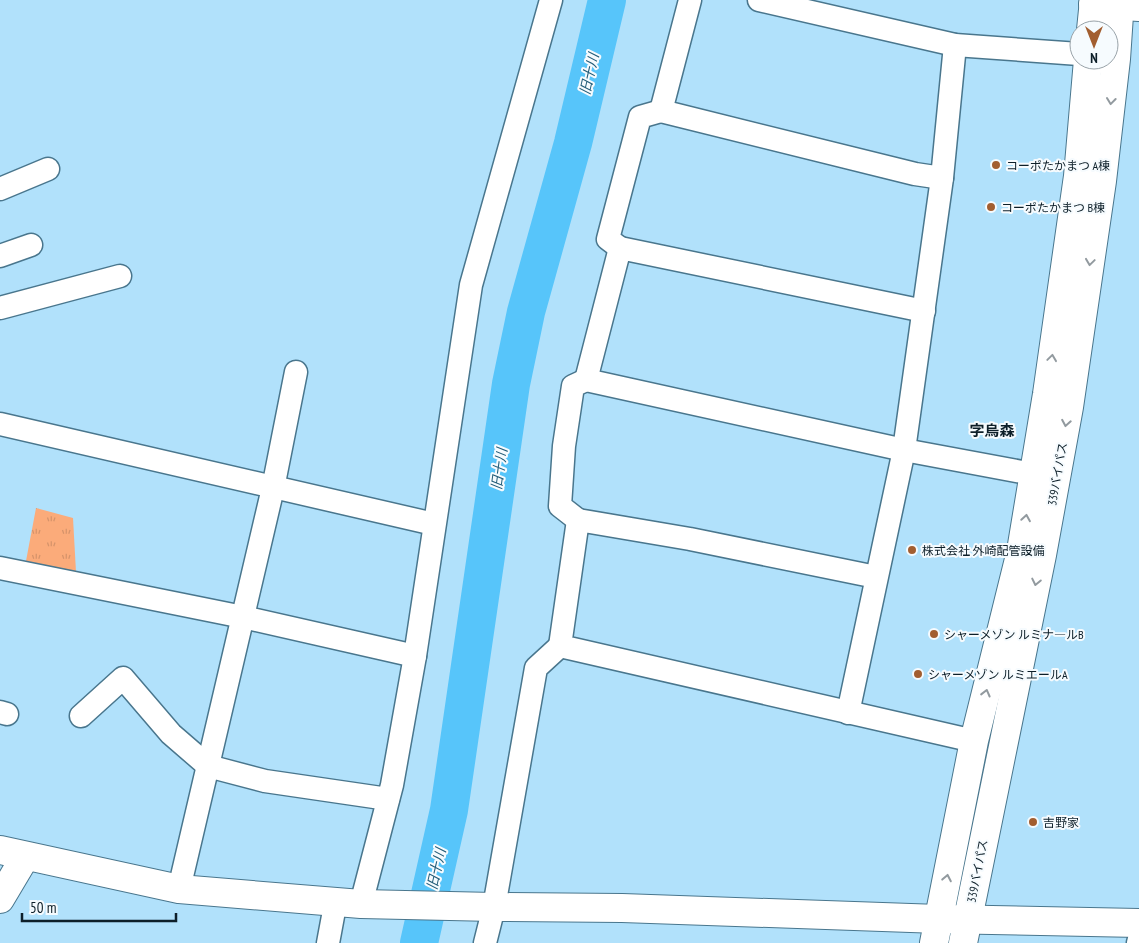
<svg xmlns="http://www.w3.org/2000/svg" width="1139" height="943" font-family="'PT Sans Narrow','Noto Sans JP',sans-serif">
  <defs>
    <pattern id="grass-tufts" width="24" height="20" patternUnits="userSpaceOnUse" patternTransform="scale(1.25)"><rect width="24" height="20" fill="#fbab7a"/><path d="M3 7l-1-3M5 7V3M7 7l1-3M15 17l-1-3M17 17v-4M19 17l1-3" fill="none" stroke="#d6936a"/></pattern>
  </defs>
  <rect width="100%" height="100%" fill="#b1e1fb"/>
  <polygon fill="url(#grass-tufts)" points="36,508 73,518 76,572 26,561"/>
  <g fill="none" stroke-linecap="round" stroke-linejoin="round">
    <polyline stroke="#57c5fa" stroke-width="38" points="419,943 449,810 511,384 526,312 573,143 607,0"/>
    <g stroke="#49768d" stroke-width="25">
      <g id="minor">
        <polyline points="690,0 661,111 915,174 942,178"/>
        <polyline points="759,0 955,45 1079,54"/>
        <polyline points="0,189 48,169"/>
        <polyline points="620,248 608,239 640,117 661,111"/>
        <polyline points="0,256 31,245"/>
        <polyline points="0,308 120,276"/>
        <polyline points="924,311 620,248 586,380 904,450 1033,474"/>
        <polyline points="0,424 434,524"/>
        <polyline points="578,520 560,506 564,446 573,386 586,380"/>
        <polyline points="0,568 243,617 415,656"/>
        <polyline points="876,577 690,539 578,520 560,646 974,741"/>
        <polyline points="0,712 7,714"/>
        <polyline points="848,713 904,450 942,178 955,45"/>
        <polyline points="81,716 123,678 171,734 208,766 265,781 388,799"/>
        <polyline points="179,889 273,488 296,372"/>
        <polyline points="361,904 392,785 415,656 471,285 551,0"/>
        <polyline points="328,943 336,900"/>
        <polyline points="485,943 494,907 536,668 560,646"/>
        <polyline points="1138,943 1139,939"/>
      </g>
    </g>
    <g stroke="#49768d" stroke-width="30">
      <g id="tertiary">
        <polyline points="1093,4 1139,7"/>
        <polyline points="1091,30 1094,0"/>
        <polyline points="0,850 179,889 361,904 494,907 622,908 939,919 1139,923"/>
        <polyline points="0,899 25,857"/>
        <polyline points="934,943 974,741 1021,551 1047,394 1078,176 1088,60"/>
        <polyline points="963,943 1042,555 1069,407 1102,181 1116,59 1120,0"/>
      </g>
    </g>
    <use href="#minor" stroke="#fff" stroke-width="22"/>
    <use href="#tertiary" stroke="#fff" stroke-width="28"/>
  </g>
  <defs><path id="oneway-chevron" d="M-2-3.5L2.5 0L-2 3.5" fill="none" stroke-width="1.6" stroke-linecap="round" stroke-linejoin="round" transform="scale(1.25)"/></defs>
  <g stroke="#929a9f">
    <use href="#oneway-chevron" transform="translate(1111 101) rotate(97)"/>
    <use href="#oneway-chevron" transform="translate(1090 262) rotate(98)"/>
    <use href="#oneway-chevron" transform="translate(1052 358) rotate(-82)"/>
    <use href="#oneway-chevron" transform="translate(1066 423) rotate(100)"/>
    <use href="#oneway-chevron" transform="translate(1026 518) rotate(-81)"/>
    <use href="#oneway-chevron" transform="translate(1036 582) rotate(102)"/>
    <use href="#oneway-chevron" transform="translate(986 693) rotate(-76)"/>
    <use href="#oneway-chevron" transform="translate(947 878) rotate(-79)"/>
  </g>
  <g fill="#a25e30" stroke="#f6fbfe" stroke-width="2">
    <circle cx="996" cy="165" r="5"/>
    <circle cx="991" cy="207" r="5"/>
    <circle cx="912" cy="550" r="5"/>
    <circle cx="934" cy="634" r="5"/>
    <circle cx="918" cy="674" r="5"/>
    <circle cx="1033" cy="822" r="5"/>
  </g>
  <g text-anchor="middle" dominant-baseline="central" stroke-width="4" stroke-linejoin="round" paint-order="stroke">
    <g font-size="12" fill="#0d1f29" stroke="#f6fbfe" text-anchor="start">
      <text x="1006" y="165">コーポたかまつ A棟</text>
      <text x="1001" y="207">コーポたかまつ B棟</text>
      <text x="922" y="550">株式会社 外崎配管設備</text>
      <text x="944" y="634">シャーメゾン ルミナ―ルB</text>
      <text x="928" y="674">シャーメゾン ルミエールA</text>
      <text x="1043" y="822">吉野家</text>
    </g>
    <g font-size="12" fill="#0d1f29" stroke="#f6fbfe">
      <text transform="translate(1057 474) rotate(-80)">339バイパス</text>
      <text transform="translate(977 871) rotate(-79)">339バイパス</text>
    </g>
    <g font-size="14" font-style="italic" fill="#235d79" stroke="#f6fbfe">
      <text transform="translate(589 74) rotate(-77)">旧十川</text>
      <text transform="translate(499 469) rotate(-82)">旧十川</text>
      <text transform="translate(436 869) rotate(-77)">旧十川</text>
    </g>
    <g font-size="15" font-weight="bold" fill="#0d1f29" stroke="#f6fbfe">
      <text x="992" y="430">字烏森</text>
    </g>
  </g>
  <g transform="translate(1094 45) rotate(180)"><circle r="24" fill="#f6fbfe" stroke="#99a3a9"/>
  <path d="M0-4L9 19L0 12L-9 19Z" fill="#a25e30"/>
  <text y="-8" font-size="14" font-weight="bold" text-anchor="middle" fill="#0d1f29">N</text>
  </g>
  <path d="M22 913v8h154v-8" fill="none" stroke="#0d1f29" stroke-width="2.5"/>
  <text x="30" y="913" font-size="15" fill="#0d1f29" stroke="#f6fbfe" stroke-width="4" paint-order="stroke">50 m</text>
</svg>
